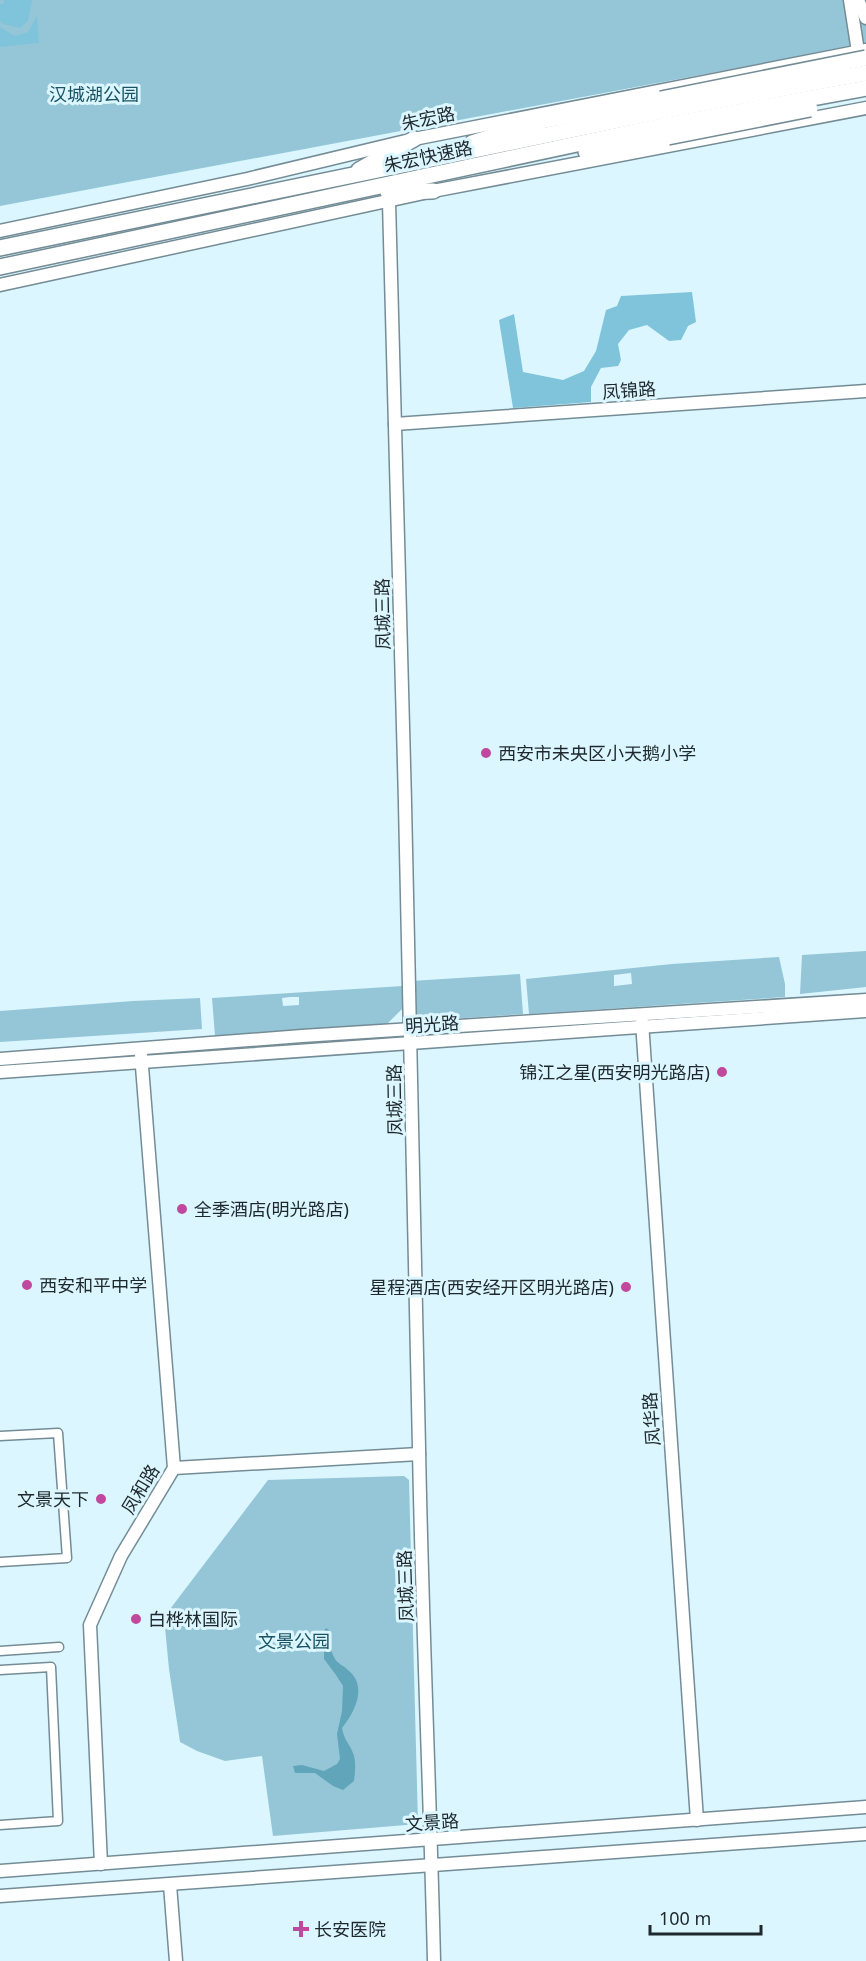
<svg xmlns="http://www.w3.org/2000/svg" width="866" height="1961" font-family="'Noto Sans','Noto Sans SC',sans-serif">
  <rect width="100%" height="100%" fill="#dbf6ff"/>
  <g fill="#95c6d7" fill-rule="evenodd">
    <polygon points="0,0 866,0 866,44 0,206"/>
    <polygon points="866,951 866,987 800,994 802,955"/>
    <path d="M779 957 785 984V997L529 1014 526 979 672 964ZM631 973 632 984 614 986V975Z"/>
    <polygon points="520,974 523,1014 420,1021 415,1017 411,981"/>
    <path d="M403 986V1008L387 1024 215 1036 212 998ZM290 997H299V1005L283 1006 282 998Z"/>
    <polygon points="200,998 202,1029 0,1042 0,1011 133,1001"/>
    <polygon points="404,1476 409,1480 418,1824 273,1836 262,1756 225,1761 197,1751 180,1742 169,1669 164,1617 268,1480"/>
  </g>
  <g fill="#7fc4db">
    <polygon points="4,0 32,0 28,21 20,28 3,24 0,21 0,4 3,4"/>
    <polygon points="37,16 39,43 0,47 0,27 15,36 28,32"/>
    <polygon points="692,292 696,322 688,326 681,340 669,341 647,325 629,330 618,344 621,360 618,366 601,368 591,387 591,402 513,408 499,320 514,314 523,372 563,380 584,371 596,351 606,310 617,306 621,296"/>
  </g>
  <path fill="#60a5ba" d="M326 1628 329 1630C329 1638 330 1650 334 1657 337 1664 343 1665 348 1670 368 1686 355 1712 342 1728 344 1741 351 1745 354 1756 356 1764 355 1773 354 1781L343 1790 333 1786 315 1773H295L293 1766 302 1765 324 1771 337 1764 340 1759 337 1734 342 1711 343 1686 336 1675 324 1659V1631Z"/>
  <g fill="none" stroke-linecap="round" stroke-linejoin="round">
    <g stroke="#748c95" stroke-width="11">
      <g id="street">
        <polyline points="0,1436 58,1433 67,1558 0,1562"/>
        <polyline points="0,1651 59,1647"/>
        <polyline points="0,1670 51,1667 58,1821 0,1825"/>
      </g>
    </g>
    <g stroke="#748c95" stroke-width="15">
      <g id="secondary">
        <polyline points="850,0 859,58"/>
        <polyline points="858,0 866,18"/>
        <path d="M389 202C402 617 410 1033 419 1448 422 1619 430 1790 434 1961"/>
        <polyline points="0,231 247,179 414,139 866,50"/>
        <polyline points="0,285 433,191 866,108"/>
        <polyline points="395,424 866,391"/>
        <polyline points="642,1022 697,1820"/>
        <polyline points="0,1059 302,1036 866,1000"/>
        <polyline points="0,1072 866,1011"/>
        <polyline points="174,1468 419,1454"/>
        <polyline points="101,1864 90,1625 121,1556 174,1468 141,1054"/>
        <polyline points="0,1871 866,1807"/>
        <polyline points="170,1885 176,1961"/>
        <path d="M0 1896C289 1876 577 1854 866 1834"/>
      </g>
    </g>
    <g stroke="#748c95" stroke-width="18">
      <g id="highway">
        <polyline points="472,143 545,120 661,99"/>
        <polyline points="586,152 668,137"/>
        <polyline points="359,170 414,139"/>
        <polyline points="388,192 433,191"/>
        <polyline points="0,248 663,111"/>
        <polyline points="0,267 666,125"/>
      </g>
    </g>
    <use href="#street" stroke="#fff" stroke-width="8"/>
    <use href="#secondary" stroke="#fff" stroke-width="12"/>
    <use href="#highway" stroke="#fff" stroke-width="15"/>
    <g stroke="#748c95" stroke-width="18" stroke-linecap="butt">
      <g id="highway-bridge">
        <polyline points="661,99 866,58"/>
        <polyline points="663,111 866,73"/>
        <polyline points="666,125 866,88"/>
        <polyline points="668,137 810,109"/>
      </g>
    </g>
    <use href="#highway-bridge" stroke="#fff" stroke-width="15"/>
  </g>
  <g fill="#c0489d" stroke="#dbf6ff" stroke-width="2">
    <circle cx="486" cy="753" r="6"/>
    <circle cx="722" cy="1072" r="6"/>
    <circle cx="182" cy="1209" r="6"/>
    <circle cx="27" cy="1285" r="6"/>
    <circle cx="626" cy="1287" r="6"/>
    <circle cx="101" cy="1499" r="6"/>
    <circle cx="136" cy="1619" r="6"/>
    <path d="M298 1920h6v6h6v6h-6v6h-6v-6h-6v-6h6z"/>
  </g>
  <g text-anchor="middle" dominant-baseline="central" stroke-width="6" stroke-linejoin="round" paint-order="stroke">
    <g font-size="18" fill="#195363" stroke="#dbf6ff">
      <text x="94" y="94">汉城湖公园</text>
      <text x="294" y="1641">文景公园</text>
    </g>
    <g font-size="18" fill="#1f292d" stroke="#dbf6ff">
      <text transform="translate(428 118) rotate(-12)">朱宏路</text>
      <text transform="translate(428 156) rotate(-12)">朱宏快速路</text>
      <text transform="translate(629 390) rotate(-4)">凤锦路</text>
      <text transform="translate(382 614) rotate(-91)">凤城三路</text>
      <text transform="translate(432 1024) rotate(-4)">明光路</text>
      <text transform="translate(394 1100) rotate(-91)">凤城三路</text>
      <text transform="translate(651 1419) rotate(-94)">凤华路</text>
      <text transform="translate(140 1489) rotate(-59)">凤和路</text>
      <text transform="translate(405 1586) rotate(-92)">凤城三路</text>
      <text transform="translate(432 1822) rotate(-4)">文景路</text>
    </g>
    <g font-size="18" fill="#1f292d" stroke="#dbf6ff" text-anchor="start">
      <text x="498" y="753">西安市未央区小天鹅小学</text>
      <text x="710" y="1072" text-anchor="end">锦江之星(西安明光路店)</text>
      <text x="194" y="1209">全季酒店(明光路店)</text>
      <text x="39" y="1285">西安和平中学</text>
      <text x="614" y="1287" text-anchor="end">星程酒店(西安经开区明光路店)</text>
      <text x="89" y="1499" text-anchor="end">文景天下</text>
      <text x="148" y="1619">白桦林国际</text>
      <text x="314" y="1929">长安医院</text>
    </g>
  </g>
  <path d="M650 1925v9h111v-9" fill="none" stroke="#1f292d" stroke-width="3"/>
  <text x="659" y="1925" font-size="18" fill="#1f292d" stroke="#dbf6ff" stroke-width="4.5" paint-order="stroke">100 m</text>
</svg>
